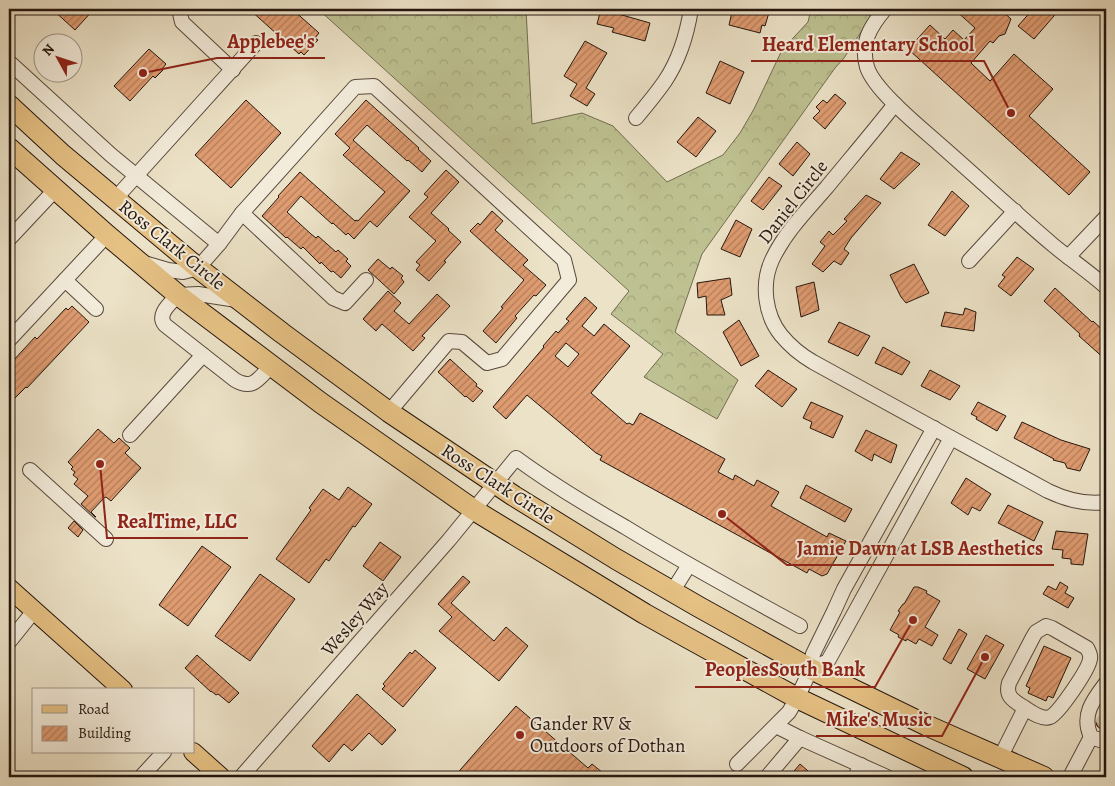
<svg xmlns="http://www.w3.org/2000/svg" width="1115" height="786" font-family="Alegreya,serif">
  <defs>
    <pattern id="forest-crowns" width="20" height="18" patternUnits="userSpaceOnUse" patternTransform="scale(1.25)"><rect width="20" height="18" fill="#bec191"/><path d="M2 6a3 3 0 1 1 6 0M12 15a3 3 0 1 1 6 0" fill="none" stroke="#a3a57c"/></pattern>
    <pattern id="building-hatch" width="6" height="6" patternUnits="userSpaceOnUse" patternTransform="scale(1.25)"><rect width="6" height="6" fill="#e09c71"/><path d="M-1 1l2-2M0 6l6-6M5 7l2-2" fill="none" stroke="#b57e5b"/></pattern>
  </defs>
  <rect width="100%" height="100%" fill="#ece2c7"/>
  <filter id="stains"><feTurbulence type="fractalNoise" baseFrequency=".004" numOctaves="4"/><feColorMatrix values="0 0 0 0 .2 0 0 0 0 .09 0 0 0 0 .02 0 0 0 .5 -.17"/></filter>
  <radialGradient id="worn" r=".72"><stop offset=".6" stop-color="#630" stop-opacity="0"/><stop offset="1" stop-color="#630" stop-opacity=".3"/></radialGradient>
  <polygon fill="url(#forest-crowns)" stroke="#726c50" points="318,9 526,9 532,124 582,113 613,126 667,182 723,155 740,133 754,109 782,50 808,22 811,9 876,9 844,58 835,68 702,254 675,332 738,380 717,419 644,377 663,354 611,314 629,291"/>
  <g fill="url(#building-hatch)" stroke="#25160f" fill-rule="evenodd">
    <polygon points="52,9 94,9 75,30"/>
    <polygon points="249,9 292,9 319,33 315,38 318,40 304,55 301,52 299,54"/>
    <polygon points="601,9 650,23 645,41 612,32 614,28 597,24"/>
    <polygon points="741,9 770,9 765,26 762,25 760,33 729,25 732,12 739,14"/>
    <polygon points="954,9 1000,9 1011,19 1005,34 999,36 993,43 990,41 971,63 990,81 1014,54 1053,89 1029,116 1090,172 1069,195 908,49 930,25 945,39 953,30 964,40 975,28"/>
    <polygon points="1033,9 1060,9 1034,39 1018,26"/>
    <polygon points="585,41 607,53 586,88 595,94 587,106 570,96 577,84 564,76"/>
    <polygon points="149,49 166,64 162,69 163,70 155,78 153,76 130,101 114,86"/>
    <polygon points="720,61 744,72 730,104 706,93"/>
    <polygon points="835,94 846,103 825,129 813,118 820,111 816,107 823,100 827,103"/>
    <polygon points="246,100 281,133 231,188 195,155"/>
    <polygon points="366,100 419,148 418,149 431,161 422,172 408,160 407,161 367,125 353,140 410,191 377,227 370,221 354,239 348,233 346,235 333,223 332,224 301,196 287,212 311,234 316,238 318,236 336,252 338,250 348,259 346,261 351,266 341,278 333,271 331,272 321,262 320,264 303,247 301,249 287,237 286,238 262,216 279,197 278,196 300,172 355,221 356,220 358,221 385,192 343,155 350,148 335,134"/>
    <polygon points="698,117 716,131 696,157 677,142"/>
    <polygon points="797,142 810,154 793,176 779,164"/>
    <polygon points="901,152 920,164 894,189 880,179"/>
    <polygon points="446,170 459,182 431,213 449,229 448,230 461,242 444,261 446,262 429,281 416,270 420,265 416,262 436,241 409,217 428,197 424,194"/>
    <polygon points="769,177 782,186 763,210 751,201"/>
    <polygon points="952,191 969,206 945,236 928,225"/>
    <polygon points="866,195 881,203 851,238 844,249 849,253 841,265 834,261 823,272 812,264 825,246 820,242 829,231 833,235 847,221 844,219"/>
    <polygon points="492,211 503,221 495,230 528,260 523,265 546,285 536,296 534,295 515,316 517,318 496,343 483,331 503,308 501,307 524,280 470,231 478,223 480,225"/>
    <polygon points="736,220 752,229 740,257 721,249"/>
    <polygon points="1017,257 1034,269 1011,296 998,286 1005,277 1002,275"/>
    <polygon points="378,259 390,269 392,267 403,276 401,278 404,282 394,294 368,270"/>
    <polygon points="914,264 929,293 906,303 901,297 890,275"/>
    <polygon points="730,278 732,295 721,300 725,315 707,315 706,296 698,298 697,283"/>
    <polygon points="814,282 819,310 801,317 796,287"/>
    <polygon points="1055,288 1092,322 1093,321 1106,333 1106,360 1079,336 1080,334 1044,301"/>
    <polygon points="388,291 401,303 394,311 409,324 437,294 450,306 422,336 425,338 413,351 382,324 376,331 363,319"/>
    <path d="M585 297 597 308 582 326 594 336 604 324 630 346 591 393 627 424 629 423 633 425 640 413 725 459 718 472 733 480 735 475 754 486 757 480 779 492 771 506 827 537 829 533 846 541 827 574 822 576 809 569 807 573 600 460 602 456 596 453 527 395 506 419 493 407 544 347 543 346 556 331 558 333 569 321 566 319ZM566 343 579 354 568 367 555 356Z"/>
    <polygon points="72,306 89,322 27,388 26,387 9,404 9,368 13,364 11,363 35,337 37,339 66,308 68,310"/>
    <polygon points="965,308 976,312 974,331 941,326 945,312 963,315"/>
    <polygon points="739,320 759,356 741,366 723,332"/>
    <polygon points="839,322 870,336 858,356 828,342"/>
    <polygon points="883,347 910,362 902,375 875,363"/>
    <polygon points="450,359 477,384 476,386 483,391 473,402 466,396 465,397 438,372"/>
    <polygon points="768,370 797,389 782,407 755,386"/>
    <polygon points="930,370 960,386 950,400 921,386"/>
    <polygon points="811,402 843,416 833,438 810,428 812,422 803,418"/>
    <polygon points="978,402 1006,416 997,431 976,419 977,417 971,414"/>
    <polygon points="1022,422 1061,440 1090,449 1080,471 1067,468 1065,463 1053,460 1054,459 1014,438"/>
    <polygon points="98,429 114,443 119,438 130,448 125,453 141,468 111,501 106,497 104,498 91,512 96,517 95,517 81,504 88,496 74,484 78,479 73,475 75,472 71,469 73,467 68,462"/>
    <polygon points="866,430 897,445 891,463 874,454 872,461 855,451"/>
    <polygon points="966,478 991,494 980,511 972,507 968,515 951,503"/>
    <polygon points="806,485 852,509 845,522 800,498"/>
    <polygon points="348,487 372,504 355,527 353,526 329,561 326,559 309,583 276,559 311,510 309,508 323,489 339,500"/>
    <polygon points="1008,505 1043,522 1034,541 998,523"/>
    <polygon points="74,521 83,530 78,537 68,528"/>
    <polygon points="1056,531 1088,534 1083,565 1071,564 1071,559 1062,558 1063,550 1052,549"/>
    <polygon points="380,542 401,557 383,581 363,566"/>
    <polygon points="202,546 231,567 188,626 159,605"/>
    <polygon points="260,574 295,599 250,661 215,636"/>
    <polygon points="463,576 470,582 451,603 494,641 506,627 528,646 499,681 439,631 452,617 438,604"/>
    <polygon points="1060,582 1068,587 1065,593 1074,598 1068,608 1043,594 1048,586 1056,590"/>
    <polygon points="914,587 918,587 927,591 926,593 940,601 925,627 938,635 932,646 919,639 916,644 907,639 906,641 898,637 899,635 890,630 900,612 898,611 903,604 904,604"/>
    <polygon points="959,629 967,634 951,664 943,659"/>
    <polygon points="986,635 1004,645 985,679 967,669"/>
    <polygon points="1044,646 1071,658 1053,698 1048,696 1046,701 1028,693 1030,688 1026,686"/>
    <polygon points="415,650 436,668 403,707 382,689 385,686 383,684 410,652 412,654"/>
    <polygon points="197,655 239,693 229,703 218,694 216,695 211,691 211,692 185,668"/>
    <polygon points="357,694 396,730 382,745 369,733 352,751 344,744 329,762 312,746"/>
    <polygon points="516,706 588,768 592,764 608,777 454,777"/>
    <polygon points="1106,708 1106,733 1097,726 1096,722"/>
    <polygon points="800,764 815,777 789,777"/>
  </g>
  <g fill="none" stroke-linecap="round" stroke-linejoin="round">
    <polyline stroke="#cec3ab" stroke-width="14" stroke-dasharray="14 7" stroke-linecap="butt" points="1100,716 1106,722"/>
    <g stroke="#57493d" stroke-width="16">
      <g id="minor">
        <polyline points="179,9 182,22 233,70"/>
        <path d="M885 9C870 27 860 43 867 67 874 90 921 128 939 144 977 177 1014 212 1053 245 1070 259 1089 272 1106 287"/>
        <polyline points="9,62 111,155 219,244"/>
        <path d="M895 104C873 132 850 159 827 187 808 209 785 232 772 260 761 284 765 315 781 335 790 346 801 355 813 362L1048 491C1067 500 1086 505 1106 502"/>
        <path d="M636 118C646 106 656 94 665 81 679 60 687 34 691 9"/>
        <polyline points="115,199 256,43"/>
        <polyline points="242,213 333,298 345,303 366,280"/>
        <polyline points="9,239 55,190"/>
        <polyline points="1068,257 1106,217"/>
        <polyline points="969,261 1015,211"/>
        <polyline points="144,263 168,270 183,272 198,268 219,244 242,213 355,87 374,86 564,260 569,280 502,359 487,363 462,342 449,341 389,412"/>
        <polyline points="65,280 96,309"/>
        <path d="M237 300 198 294 178 295C171 303 156 314 165 325L235 380C253 391 259 378 272 365"/>
        <polyline points="9,340 107,235"/>
        <polyline points="130,435 203,355"/>
        <polyline points="30,470 106,539"/>
        <polyline points="672,592 689,565"/>
        <polyline points="9,642 34,611"/>
        <polyline points="811,669 828,661 951,438"/>
        <path d="M1106 683C1093 700 1081 715 1091 737L1106 742"/>
        <polyline points="776,726 800,738 887,777"/>
        <path d="M1000 758 1025 708C1031 712 1042 720 1050 717 1059 713 1089 669 1090 659 1091 655 1089 652 1087 648L1052 628 1046 626 1036 632 1033 637 1009 683C1005 697 1014 701 1025 708"/>
        <polyline points="737,764 789,712 797,698 811,669 813,654 834,611 844,589 934,428"/>
        <polyline points="141,777 164,752"/>
        <path d="M241 777 449 540 516 458C550 483 588 506 625 527 682 562 741 594 800 626"/>
        <polyline points="767,777 800,738"/>
        <polyline points="855,777 861,765"/>
        <polyline points="1070,777 1091,737"/>
      </g>
    </g>
    <g stroke="#25160f" stroke-width="20">
      <g id="major">
        <polyline points="9,588 123,690"/>
        <polyline points="193,752 221,777"/>
      </g>
    </g>
    <g stroke="#25160f" stroke-width="22">
      <g id="highway">
        <polyline points="9,105 63,155 198,268 282,333 389,412 514,496 616,559 699,607 811,669 928,726 1044,777"/>
        <polyline points="9,148 107,235 178,295 321,403 474,510 645,614 688,638 797,698 963,777"/>
      </g>
    </g>
    <use href="#minor" stroke="#f3ecdb" stroke-width="14"/>
    <use href="#major" stroke="#e6c184" stroke-width="18"/>
    <use href="#highway" stroke="#e6c184" stroke-width="20"/>
  </g>
  <circle fill="#8f2418" stroke="#f3ecdb" stroke-width="2" cx="520" cy="735" r="5"/>
  <g text-anchor="middle" dominant-baseline="central" stroke-width="4" stroke-linejoin="round" paint-order="stroke">
    <g font-size="19" fill="#25160f" stroke="#f3ecdb">
      <text transform="translate(793 202) rotate(-52)">Daniel Circle</text>
      <text transform="translate(172 245) rotate(39)">Ross Clark Circle</text>
      <text transform="translate(498 484) rotate(33)">Ross Clark Circle</text>
      <text transform="translate(355 619) rotate(-49)">Wesley Way</text>
    </g>
    <g font-size="19" fill="#25160f" stroke="#f3ecdb" text-anchor="start">
      <text x="530" y="724">Gander RV &amp;<tspan x="530" dy="22">Outdoors of Dothan</tspan></text>
    </g>
  </g>
  <path fill="none" stroke="#8f2418" stroke-width="2" d="M143 73L217 58H325M1011 113L984 61H751M100 464L107 538H248M722 514L787 565H1054M913 620L875 687H695M985 657L942 736H816"/>
  <g fill="#8f2418" stroke="#f3ecdb" stroke-width="2">
    <circle cx="143" cy="73" r="5"/>
    <circle cx="1011" cy="113" r="5"/>
    <circle cx="100" cy="464" r="5"/>
    <circle cx="722" cy="514" r="5"/>
    <circle cx="913" cy="620" r="5"/>
    <circle cx="985" cy="657" r="5"/>
  </g>
  <g font-size="20" text-anchor="middle" font-weight="bold" fill="#8f2418" stroke="#f3ecdb" stroke-width="4" stroke-linejoin="round" paint-order="stroke">
    <text x="271" y="48">Applebee's</text>
    <text x="868" y="51">Heard Elementary School</text>
    <text x="177" y="528">RealTime, LLC</text>
    <text x="920" y="555">Jamie Dawn at LSB Aesthetics</text>
    <text x="785" y="676">PeoplesSouth Bank</text>
    <text x="879" y="726">Mike's Music</text>
  </g>
  <rect width="1115" height="786" fill="none" stroke="#ece2c7" stroke-width="30"/>
  <rect x="10" y="10" width="1095" height="766" fill="none" stroke="#25160f" stroke-width="2.5"/>
  <rect x="15" y="15" width="1085" height="756" fill="none" stroke="#25160f"/>
  <rect x="32" y="688" width="162" height="65" fill="#f3ecdb" stroke="#a19689"/>
  <rect x="42" y="705" width="25" height="8" fill="#e6c184" stroke="#a19689"/>
  <text x="78" y="714" font-size="15" fill="#25160f">Road</text>
  <rect x="42" y="726" width="25" height="15" fill="url(#building-hatch)" stroke="#a19689"/>
  <text x="78" y="738" font-size="15" fill="#25160f">Building</text>
  <g transform="translate(58 58) rotate(310)"><circle r="24" fill="#f3ecdb" stroke="#a19689"/>
  <path d="M0-4L9 19L0 12L-9 19Z" fill="#8f2418"/>
  <text y="-8" font-size="14" font-weight="bold" text-anchor="middle" fill="#25160f">N</text>
  </g>
  <rect width="100%" height="100%" filter="url(#stains)"/>
  <rect width="100%" height="100%" fill="url(#worn)"/>
</svg>
